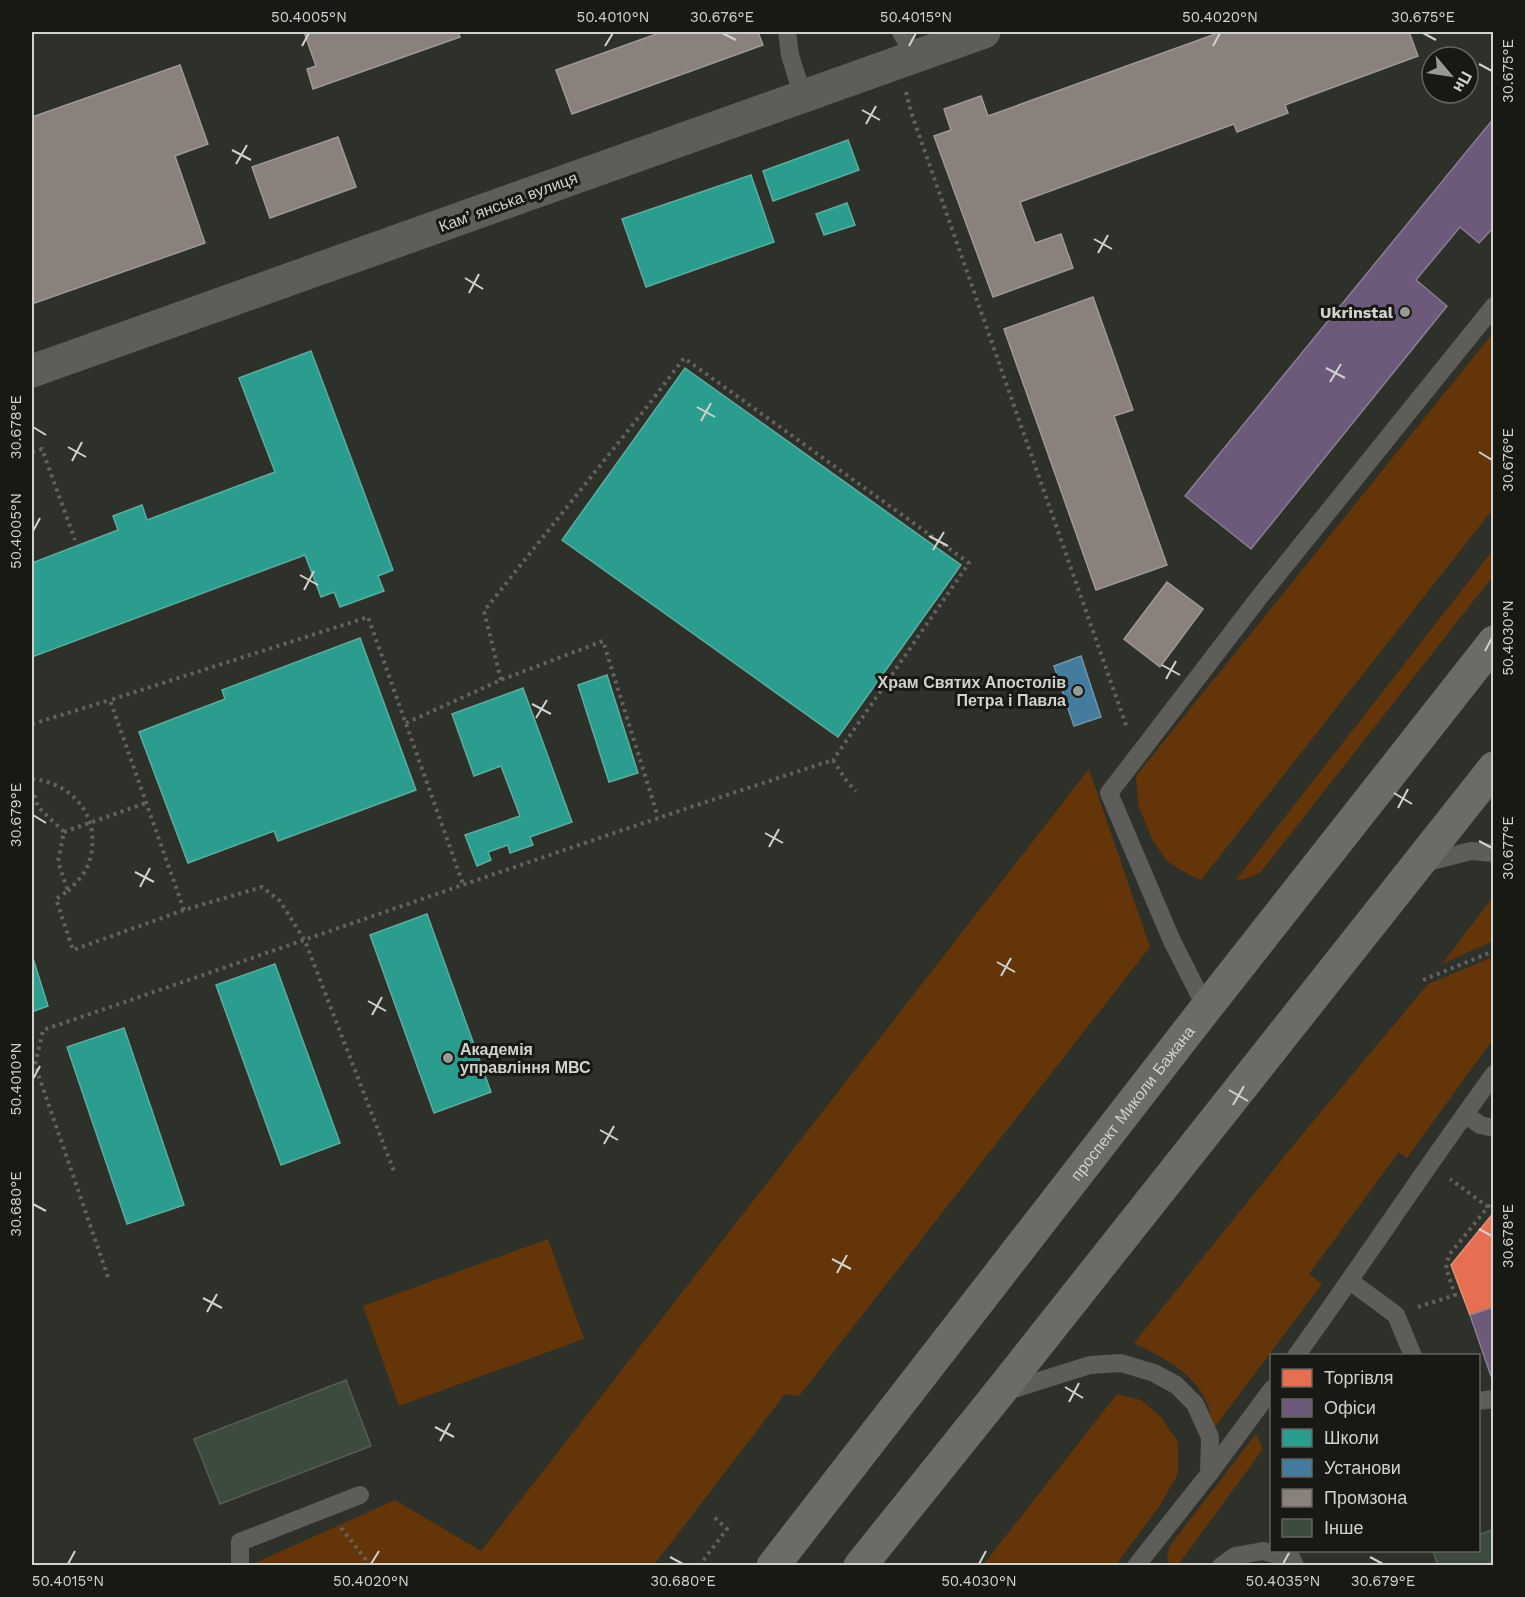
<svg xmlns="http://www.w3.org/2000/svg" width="1525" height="1597" font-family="'Work Sans',sans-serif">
  <rect width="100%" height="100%" fill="#2e302a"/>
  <g fill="#633509">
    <polygon points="1493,333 1493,509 1201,880 1189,875 1167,861 1153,841 1138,805 1136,776"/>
    <polygon points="1493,550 1493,576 1260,873 1245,879 1236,880"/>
    <polygon points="1089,769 1150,947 799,1396 785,1394 654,1565 250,1565 395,1500 481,1551"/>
    <polygon points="1493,897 1493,941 1442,964"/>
    <path d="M1493 957V1039L1407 1158 1399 1152 1309 1274 1322 1284 1214 1428C1211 1419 1210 1409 1206 1401 1193 1371 1161 1357 1134 1343L1295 1143 1428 984Z"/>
    <polygon points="548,1239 584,1339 399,1406 363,1306"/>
    <polygon points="1117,1394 1141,1400 1161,1417 1178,1442 1178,1474 1160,1505 1116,1565 983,1565"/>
    <polygon points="1256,1434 1263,1449 1178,1565 1170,1565 1167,1560 1169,1547"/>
  </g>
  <polygon fill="#e76f51" stroke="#e08d76" stroke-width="1.5" points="1494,1212 1494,1307 1470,1315 1451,1265"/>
  <g fill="#6d597a" stroke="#8b7d93" stroke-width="1.5">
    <polygon points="1494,118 1494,227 1479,243 1460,227 1416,280 1447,306 1251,549 1185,496"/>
    <polygon points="1494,1307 1494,1375 1491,1376 1470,1315"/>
  </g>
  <g fill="#2a9d8f" stroke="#5cada1" stroke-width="1.5">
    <polygon points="848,140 859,170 773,201 763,171"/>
    <polygon points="751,175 774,242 646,287 622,219"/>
    <polygon points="847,203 855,225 824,235 816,214"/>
    <polygon points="311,351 393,570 378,576 384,591 340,607 334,592 321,597 305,555 32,657 32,563 118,530 113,516 142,505 147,520 275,472 239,378"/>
    <polygon points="685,368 961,565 838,737 562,540"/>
    <polygon points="360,638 416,790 278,841 274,831 188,863 139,732 225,699 222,690"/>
    <polygon points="607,675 638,773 609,782 578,685"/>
    <polygon points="523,688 572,822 530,837 533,845 510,853 508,845 488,852 491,860 477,866 465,835 520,816 501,766 474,776 452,714"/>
    <polygon points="427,914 491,1092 434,1113 370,935"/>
    <polygon points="32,955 48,1006 32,1012"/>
    <polygon points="275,964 340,1143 281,1165 216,985"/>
    <polygon points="124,1028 184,1205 127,1224 67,1047"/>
  </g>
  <polygon fill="#457b9d" stroke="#6f95ab" stroke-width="1.5" points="1081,656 1101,717 1074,726 1054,666"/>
  <g fill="#8a817c" stroke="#9f9994" stroke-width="1.5">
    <polygon points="304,32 458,32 460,37 313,89 307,69 316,66"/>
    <polygon points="662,32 758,32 763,45 572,114 556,70"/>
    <polygon points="1221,32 1409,32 1418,56 1285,105 1288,113 1237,132 1234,124 1020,202 1035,243 1061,234 1073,268 993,297 934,136 951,130 944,109 981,96 988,116"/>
    <polygon points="180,65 208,144 175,156 205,243 32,304 32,117"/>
    <polygon points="338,137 356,187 270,218 252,167"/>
    <polygon points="1093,297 1133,410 1114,416 1167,565 1096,590 1004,329"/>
    <polygon points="1167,582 1203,609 1160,667 1124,639"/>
  </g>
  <g fill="#3d4b3f" stroke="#585b57" stroke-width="1.5">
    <polygon points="346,1380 371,1446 220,1504 194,1439"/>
    <polygon points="1494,1529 1494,1561 1480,1566 1438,1566 1433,1551 1478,1550 1478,1535"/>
  </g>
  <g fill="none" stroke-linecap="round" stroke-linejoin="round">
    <g stroke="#636260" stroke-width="4" stroke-dasharray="3 4.5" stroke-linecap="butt">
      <polyline points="906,92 911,112 1127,728"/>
      <polyline points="32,452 42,449 75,540"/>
      <polyline points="501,680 484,611 650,403 684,358 969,563 833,760"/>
      <polyline points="406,723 501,680 603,641 658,817"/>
      <polyline points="32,724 110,700"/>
      <path d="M32 779C76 783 104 822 88 865 84 875 76 883 68 891"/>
      <polyline points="32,788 38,807 64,832 58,862 68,891 56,899 73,950 184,910 262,887 280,901 305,941 394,1171"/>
      <polyline points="64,832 146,803"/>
      <polyline points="184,910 110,700 368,617 463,884"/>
      <polyline points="1423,980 1494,951"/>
      <polyline points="1488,1207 1494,1199"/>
      <path d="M108 1277 35 1065 43 1030C307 940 569 846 833 760L848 783 856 791"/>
      <polyline points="1418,1307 1455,1295 1446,1268 1449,1255 1488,1207 1450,1179"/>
      <polyline points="341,1528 371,1566"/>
      <polyline points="699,1566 727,1529 714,1517"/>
    </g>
    <g stroke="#5e5d5a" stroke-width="18">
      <polyline points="787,32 790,55 803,97"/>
      <polyline points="901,32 915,57"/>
      <polyline points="1420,864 1471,851 1494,853"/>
      <polyline points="1206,1008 1172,941 1109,793 1261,595 1494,306"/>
      <polyline points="1465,1114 1480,1125 1494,1128"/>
      <polyline points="1350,1281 1396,1315 1413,1356"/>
      <path d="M1296 1356C1363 1263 1426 1167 1494 1074"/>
      <polyline points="1004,1392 1090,1365 1121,1363 1154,1373 1176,1385 1195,1404 1210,1437 1209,1474 1136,1566"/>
      <polyline points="1478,1401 1494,1399"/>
      <polyline points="1209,1474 1272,1389"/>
      <polyline points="240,1566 240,1542 360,1495"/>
      <polyline points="1221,1566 1235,1556 1263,1551 1292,1559 1295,1566"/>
    </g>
    <polyline stroke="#5e5d5a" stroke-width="33" points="32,371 984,32"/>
    <g stroke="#6b6c67" stroke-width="33">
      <path id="s1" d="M773 1566 1206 1008 1494 642"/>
      <polyline points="860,1566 999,1393 1494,768"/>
    </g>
  </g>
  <path fill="none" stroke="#d0d2cc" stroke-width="2" d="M722 33 736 40M1423 33 1436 40M302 46 309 33M605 46 613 33M909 46 916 33M1213 46 1220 33M1479 64 1492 71M862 110 880 120M866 124 876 106M232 150 251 160M236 164 247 145M1094 239 1112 249M1098 253 1108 235M465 278 483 289M469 293 479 274M1326 368 1345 378M1330 382 1341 364M697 407 715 417M701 421 711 403M33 427 46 435M68 447 86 457M1479 452 1492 460M72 461 82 442M33 531 40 518M929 536 948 546M933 550 944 532M300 575 318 585M304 590 314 571M1485 651 1492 638M1162 665 1180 675M1166 679 1176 661M532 704 551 714M536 718 547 700M1394 793 1412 804M1398 808 1408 789M33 815 46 823M765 833 783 843M1479 841 1492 848M769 847 779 829M135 872 154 882M140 887 150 868M997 962 1015 972M1001 976 1011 958M368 1001 386 1011M372 1015 382 997M33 1079 40 1066M1229 1090 1248 1101M1233 1105 1244 1086M600 1130 618 1140M604 1144 614 1126M33 1204 46 1211M1479 1229 1492 1236M832 1259 851 1269M837 1273 847 1255M203 1298 222 1308M207 1312 217 1294M1065 1387 1083 1398M1069 1402 1079 1383M435 1427 454 1437M440 1441 450 1423M670 1557 683 1564M1370 1557 1383 1564M68 1564 75 1551M371 1564 379 1551M979 1564 986 1551M1283 1564 1290 1551"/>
  <g fill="#979993" stroke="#181915" stroke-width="2">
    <circle cx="1405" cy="312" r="6"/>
    <circle cx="1078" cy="691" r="6"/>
    <circle cx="448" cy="1058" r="6"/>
  </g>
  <g text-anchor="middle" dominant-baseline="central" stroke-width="6" stroke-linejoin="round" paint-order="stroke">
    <g font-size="16" fill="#d0d2cc" stroke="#181915">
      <text transform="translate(508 202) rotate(-20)">Камʼянська вулиця</text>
      <text stroke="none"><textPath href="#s1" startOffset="586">проспект Миколи Бажана</textPath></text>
    </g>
    <g font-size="16" font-weight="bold" fill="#d0d2cc" stroke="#181915" text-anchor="end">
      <text x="1393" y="312">Ukrinstal</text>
      <text x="1066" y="682">Храм Святих Апостолів<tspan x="1066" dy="18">Петра і Павла</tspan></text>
      <text x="460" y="1049" text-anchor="start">Академія<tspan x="460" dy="18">управління МВС</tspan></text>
    </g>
  </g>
  <rect width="1525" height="1597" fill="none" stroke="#181915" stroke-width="66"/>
  <rect x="1270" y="1354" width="210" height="198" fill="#181915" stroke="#62635e" stroke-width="1.5"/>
  <rect x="1282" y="1369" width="30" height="18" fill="#e76f51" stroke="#62635e" stroke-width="1.5"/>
  <text x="1324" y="1384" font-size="18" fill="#d0d2cc">Торгівля</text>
  <rect x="1282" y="1399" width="30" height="18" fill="#6d597a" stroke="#62635e" stroke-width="1.5"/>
  <text x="1324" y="1414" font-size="18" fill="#d0d2cc">Офіси</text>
  <rect x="1282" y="1429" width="30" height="18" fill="#2a9d8f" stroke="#62635e" stroke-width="1.5"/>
  <text x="1324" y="1444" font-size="18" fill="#d0d2cc">Школи</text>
  <rect x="1282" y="1459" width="30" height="18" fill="#457b9d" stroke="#62635e" stroke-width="1.5"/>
  <text x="1324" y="1474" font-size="18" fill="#d0d2cc">Установи</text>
  <rect x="1282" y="1489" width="30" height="18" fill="#8a817c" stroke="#62635e" stroke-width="1.5"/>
  <text x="1324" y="1504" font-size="18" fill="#d0d2cc">Промзона</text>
  <rect x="1282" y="1519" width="30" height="18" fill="#3d4b3f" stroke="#62635e" stroke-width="1.5"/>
  <text x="1324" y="1534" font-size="18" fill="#d0d2cc">Інше</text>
  <g transform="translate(1450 75) rotate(119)"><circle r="28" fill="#181915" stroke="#62635e" stroke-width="1.5"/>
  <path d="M0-4.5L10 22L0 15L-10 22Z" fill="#979993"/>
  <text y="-9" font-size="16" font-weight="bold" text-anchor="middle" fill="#d0d2cc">Пн</text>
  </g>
  <rect x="33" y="33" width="1459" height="1531" fill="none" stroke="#d0d2cc" stroke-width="2"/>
  <g font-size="15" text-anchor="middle" fill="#d0d2cc">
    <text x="309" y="22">50.4005°N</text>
    <text x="613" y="22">50.4010°N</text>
    <text x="722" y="22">30.676°E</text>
    <text x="916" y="22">50.4015°N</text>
    <text x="1220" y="22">50.4020°N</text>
    <text x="1423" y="22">30.675°E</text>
    <text transform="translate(1508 71) rotate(-90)" y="5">30.675°E</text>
    <text transform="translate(16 427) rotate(-90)" y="5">30.678°E</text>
    <text transform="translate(1508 460) rotate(-90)" y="5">30.676°E</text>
    <text transform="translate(16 531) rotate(-90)" y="5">50.4005°N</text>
    <text transform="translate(1508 638) rotate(-90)" y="5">50.4030°N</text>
    <text transform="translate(16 815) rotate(-90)" y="5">30.679°E</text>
    <text transform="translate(1508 848) rotate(-90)" y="5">30.677°E</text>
    <text transform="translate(16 1079) rotate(-90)" y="5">50.4010°N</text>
    <text transform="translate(16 1204) rotate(-90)" y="5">30.680°E</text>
    <text transform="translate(1508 1236) rotate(-90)" y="5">30.678°E</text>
    <text x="68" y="1586">50.4015°N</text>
    <text x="371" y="1586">50.4020°N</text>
    <text x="683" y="1586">30.680°E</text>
    <text x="979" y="1586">50.4030°N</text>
    <text x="1283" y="1586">50.4035°N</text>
    <text x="1383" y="1586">30.679°E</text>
  </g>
</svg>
